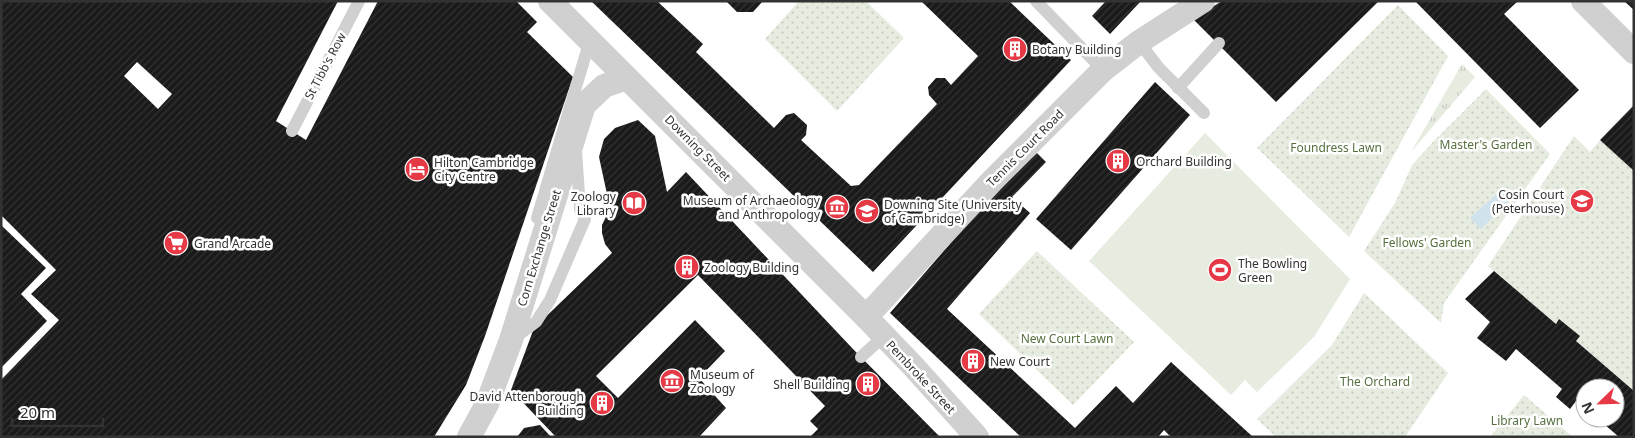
<svg xmlns="http://www.w3.org/2000/svg" width="1635" height="438" font-family="'Noto Sans',sans-serif">
  <defs>
    <pattern id="grass-tufts" width="24" height="20" patternUnits="userSpaceOnUse" patternTransform="scale(1.25)"><rect width="24" height="20" fill="#e6ecdf"/><path d="M3 7l-1-3M5 7V3M7 7l1-3M15 17l-1-3M17 17v-4M19 17l1-3" fill="none" stroke="#c6cbc0"/></pattern>
    <pattern id="garden-dots" width="8" height="8" patternUnits="userSpaceOnUse" patternTransform="scale(1.25)"><rect width="8" height="8" fill="#e6ecdf"/><path d="M2 2h.1M6 6h.1" fill="none" stroke="#c6cbc0" stroke-width="1.8" stroke-linecap="round"/></pattern>
    <pattern id="building-hatch" width="6" height="6" patternUnits="userSpaceOnUse" patternTransform="scale(1.25)"><rect width="6" height="6" fill="#1a1a1a"/><path d="M-1 1l2-2M0 6l6-6M5 7l2-2" fill="none" stroke="#333"/></pattern>
  </defs>
  <rect width="100%" height="100%" fill="#fff"/>
  <polygon fill="url(#grass-tufts)" points="1462,64 1475,77 1411,152"/>
  <g fill="url(#garden-dots)">
    <polygon points="799,1 866,1 904,38 837,111 765,39"/>
    <polygon points="1398,5 1448,56 1349,237 1257,148"/>
    <polygon points="1486,89 1550,154 1444,303 1441,323 1364,251 1395,203 1412,165 1432,143"/>
    <polygon points="1574,136 1590,152 1600,140 1634,171 1634,391 1576,341 1579,336 1559,319 1556,324 1488,266"/>
    <polygon points="1037,251 1134,342 1073,405 979,314"/>
    <polygon points="1364,293 1448,373 1405,437 1276,437 1257,419 1332,345"/>
    <polygon points="1524,395 1573,437 1490,437"/>
  </g>
  <polygon fill="#e6ecdf" points="1205,133 1350,279 1314,337 1257,392 1245,380 1231,395 1089,261"/>
  <polygon fill="#cfe2ee" points="1500,191 1509,201 1481,229 1470,218"/>
  <g fill="url(#building-hatch)" fill-rule="evenodd">
    <path d="M1 1H338L276 121 306 140 378 1H516L537 22 527 32 573 77 485 336 466 385 434 437H1V380L59 320 31 294 56 270 1 215ZM137 62 172 94 158 109 124 76Z"/>
    <polygon points="591,1 657,1 703,44 696,52 774,128 786,115 794,113 807,125 806,135 801,140 851,186 859,185 937,104 929,95 928,87 936,78 945,78 951,85 978,56 921,1 1009,1 1071,60 873,272"/>
    <polygon points="726,1 763,1 753,12 737,12"/>
    <polygon points="1106,1 1141,1 1110,34 1092,16"/>
    <polygon points="1222,1 1379,1 1276,102 1193,19"/>
    <polygon points="1415,1 1518,1 1504,14 1579,90 1540,128"/>
    <polygon points="1624,1 1634,1 1634,10"/>
    <polygon points="1155,82 1190,115 1071,250 1036,219"/>
    <polygon points="1634,105 1634,171 1600,140"/>
    <polygon points="638,120 655,136 667,192 686,172 853,349 940,437 810,437 818,429 810,421 825,406 698,275 596,376 618,398 695,320 725,351 699,378 726,408 699,437 556,437 511,390 534,328 612,253 605,244 602,233 602,225 610,208 599,157 604,139 615,128"/>
    <polygon points="1037,153 1046,162 1012,197 1030,213 947,309 1075,428 1116,386 1133,403 1171,362 1253,437 1171,437 1164,430 1158,437 1021,437 890,313 1000,186"/>
    <polygon points="1,225 46,268 21,294 47,321 1,368"/>
    <polygon points="1494,271 1556,324 1559,319 1580,336 1576,341 1634,391 1634,437 1619,437 1597,418 1615,418 1615,388 1585,388 1585,408 1576,401 1570,409 1556,397 1562,389 1516,349 1506,361 1477,338 1490,322 1465,299"/>
    <polygon points="540,425 551,437 517,437 524,428"/>
  </g>
  <g fill="none" stroke-linecap="round" stroke-linejoin="round">
    <g stroke="#d0d0d0" stroke-width="12">
      <polyline points="1036,1 1103,70"/>
      <polyline points="1139,42 1159,68 1204,113"/>
      <polyline points="1178,88 1219,43"/>
      <polyline points="292,131 359,1"/>
      <polyline points="537,218 590,40"/>
      <polyline points="513,339 536,322 550,300 585,219 580,209 576,151"/>
      <polyline points="861,357 884,336"/>
    </g>
    <g stroke="#d0d0d0" stroke-width="24">
      <polyline points="550,1 866,317 913,366 977,437"/>
      <polyline points="1583,1 1634,52"/>
      <polyline points="866,317 992,181 1103,70 1139,42 1203,1"/>
      <polyline points="469,437 487,404 511,340 584,105 604,86 627,78"/>
    </g>
  </g>
  <defs>
    <g id="building-disc" transform="scale(1.25)"><circle r="9.5" fill="#e63946" stroke="#fff"/><path d="M-4-6H4V6H1V3H-1V6H-4ZM-2.5-4.3h1.7v1.8h-1.7ZM.8-4.3h1.7v1.8H.8ZM-2.5-1h1.7V.8h-1.7ZM.8-1h1.7V.8H.8Z" fill="#fff"/></g>
    <g id="hotel-disc" transform="scale(1.25)"><circle r="9.5" fill="#e63946" stroke="#fff"/><path d="M-6-4.5h1.5V1H6V5H4.5V3h-9V5H-6ZM-4 0a1.8 1.8 0 1 1 3.6 0ZM.5 0V-2.5h3Q6-2.5 6 0Z" fill="#fff"/></g>
    <g id="university-disc" transform="scale(1.25)"><circle r="9.5" fill="#e63946" stroke="#fff"/><path d="M0-5L7-2L0 1L-7-2ZM-4 1L0 2.5L4 1V4Q0 6-4 4Z" fill="#fff"/></g>
    <g id="library-disc" transform="scale(1.25)"><circle r="9.5" fill="#e63946" stroke="#fff"/><path d="M-6-4Q-3-5.5-.7-3.5V5Q-3 3-6 4ZM6-4Q3-5.5 .7-3.5V5Q3 3 6 4Z" fill="#fff"/></g>
    <g id="museum-disc" transform="scale(1.25)"><circle r="9.5" fill="#e63946" stroke="#fff"/><path d="M0-6L6-3V-2H-6V-3ZM-5-1h2V3h-2ZM-1-1h2V3h-2ZM3-1h2V3H3ZM-6 4H6V6H-6Z" fill="#fff"/></g>
    <g id="supermarket-disc" transform="scale(1.25)"><circle r="9.5" fill="#e63946" stroke="#fff"/><path d="M-6-5.5h2.5l.6 2H6L4.5 2H-2.5L-4.4-4H-6ZM-1.5 3.2a1.3 1.3 0 1 0 .1 0ZM3 3.2a1.3 1.3 0 1 0 .1 0Z" fill="#fff"/></g>
    <g id="stadium-disc" transform="scale(1.25)"><circle r="9.5" fill="#e63946" stroke="#fff"/><path d="M0-5a6.5 5 0 1 0 0 10a6.5 5 0 1 0 0-10ZM-3.5-1.8h7v3.6h-7Z" fill="#fff"/></g>
  </defs>
  <g fill-rule="evenodd">
    <use href="#building-disc" x="1015" y="49"/>
    <use href="#building-disc" x="1118" y="161"/>
    <use href="#hotel-disc" x="417" y="169"/>
    <use href="#university-disc" x="1582" y="201"/>
    <use href="#library-disc" x="634" y="203"/>
    <use href="#museum-disc" x="837" y="207"/>
    <use href="#university-disc" x="867" y="211"/>
    <use href="#supermarket-disc" x="176" y="243"/>
    <use href="#building-disc" x="687" y="267"/>
    <use href="#stadium-disc" x="1220" y="270"/>
    <use href="#building-disc" x="973" y="361"/>
    <use href="#museum-disc" x="672" y="381"/>
    <use href="#building-disc" x="868" y="384"/>
    <use href="#building-disc" x="602" y="403"/>
  </g>
  <g text-anchor="middle" dominant-baseline="central" stroke-width="5" stroke-linejoin="round" paint-order="stroke">
    <g font-size="12" fill="#333" stroke="#fff" text-anchor="start">
      <text x="1032" y="49">Botany Building</text>
      <text x="1136" y="161">Orchard Building</text>
      <text x="434" y="162">Hilton Cambridge<tspan x="434" dy="14">City Centre</tspan></text>
      <text x="1564" y="194" text-anchor="end">Cosin Court<tspan x="1564" dy="14">(Peterhouse)</tspan></text>
      <text x="616" y="196" text-anchor="end">Zoology<tspan x="616" dy="14">Library</tspan></text>
      <text x="820" y="200" text-anchor="end">Museum of Archaeology<tspan x="820" dy="14">and Anthropology</tspan></text>
      <text x="884" y="204">Downing Site (University<tspan x="884" dy="14">of Cambridge)</tspan></text>
      <text x="194" y="243">Grand Arcade</text>
      <text x="1238" y="263">The Bowling<tspan x="1238" dy="14">Green</tspan></text>
      <text x="704" y="267">Zoology Building</text>
      <text x="990" y="361">New Court</text>
      <text x="690" y="374">Museum of<tspan x="690" dy="14">Zoology</tspan></text>
      <text x="850" y="384" text-anchor="end">Shell Building</text>
      <text x="584" y="396" text-anchor="end">David Attenborough<tspan x="584" dy="14">Building</tspan></text>
    </g>
    <g font-size="12" fill="#333" stroke="#fff">
      <text transform="translate(325 66) rotate(-62)">St Tibb's Row</text>
      <text transform="translate(698 148) rotate(45)">Downing Street</text>
      <text transform="translate(1025 148) rotate(-45)">Tennis Court Road</text>
      <text transform="translate(539 248) rotate(-73)">Corn Exchange Street</text>
      <text transform="translate(921 377) rotate(47)">Pembroke Street</text>
    </g>
    <g font-size="12" fill="#56703f" stroke="#fff">
      <text x="1486" y="144">Master's Garden</text>
      <text x="1336" y="147">Foundress Lawn</text>
      <text x="1427" y="242">Fellows' Garden</text>
      <text x="1067" y="338">New Court Lawn</text>
      <text x="1375" y="381">The Orchard</text>
      <text x="1527" y="420">Library Lawn</text>
    </g>
  </g>
  <rect width="1635" height="438" fill="none" stroke="#333333" stroke-width="5"/>
  <g transform="translate(1600 403) rotate(247)"><circle r="24" fill="#ffffff" stroke="#adadad"/>
  <path d="M0-4L9 19L0 12L-9 19Z" fill="#e63946"/>
  <text y="-8" font-size="14" font-weight="bold" text-anchor="middle" fill="#333333">N</text>
  </g>
  <path d="M12 418v8h91v-8" fill="none" stroke="#333333" stroke-width="2.5"/>
  <text x="20" y="418" font-size="15" fill="#333333" stroke="#ffffff" stroke-width="4" paint-order="stroke">20 m</text>
</svg>
